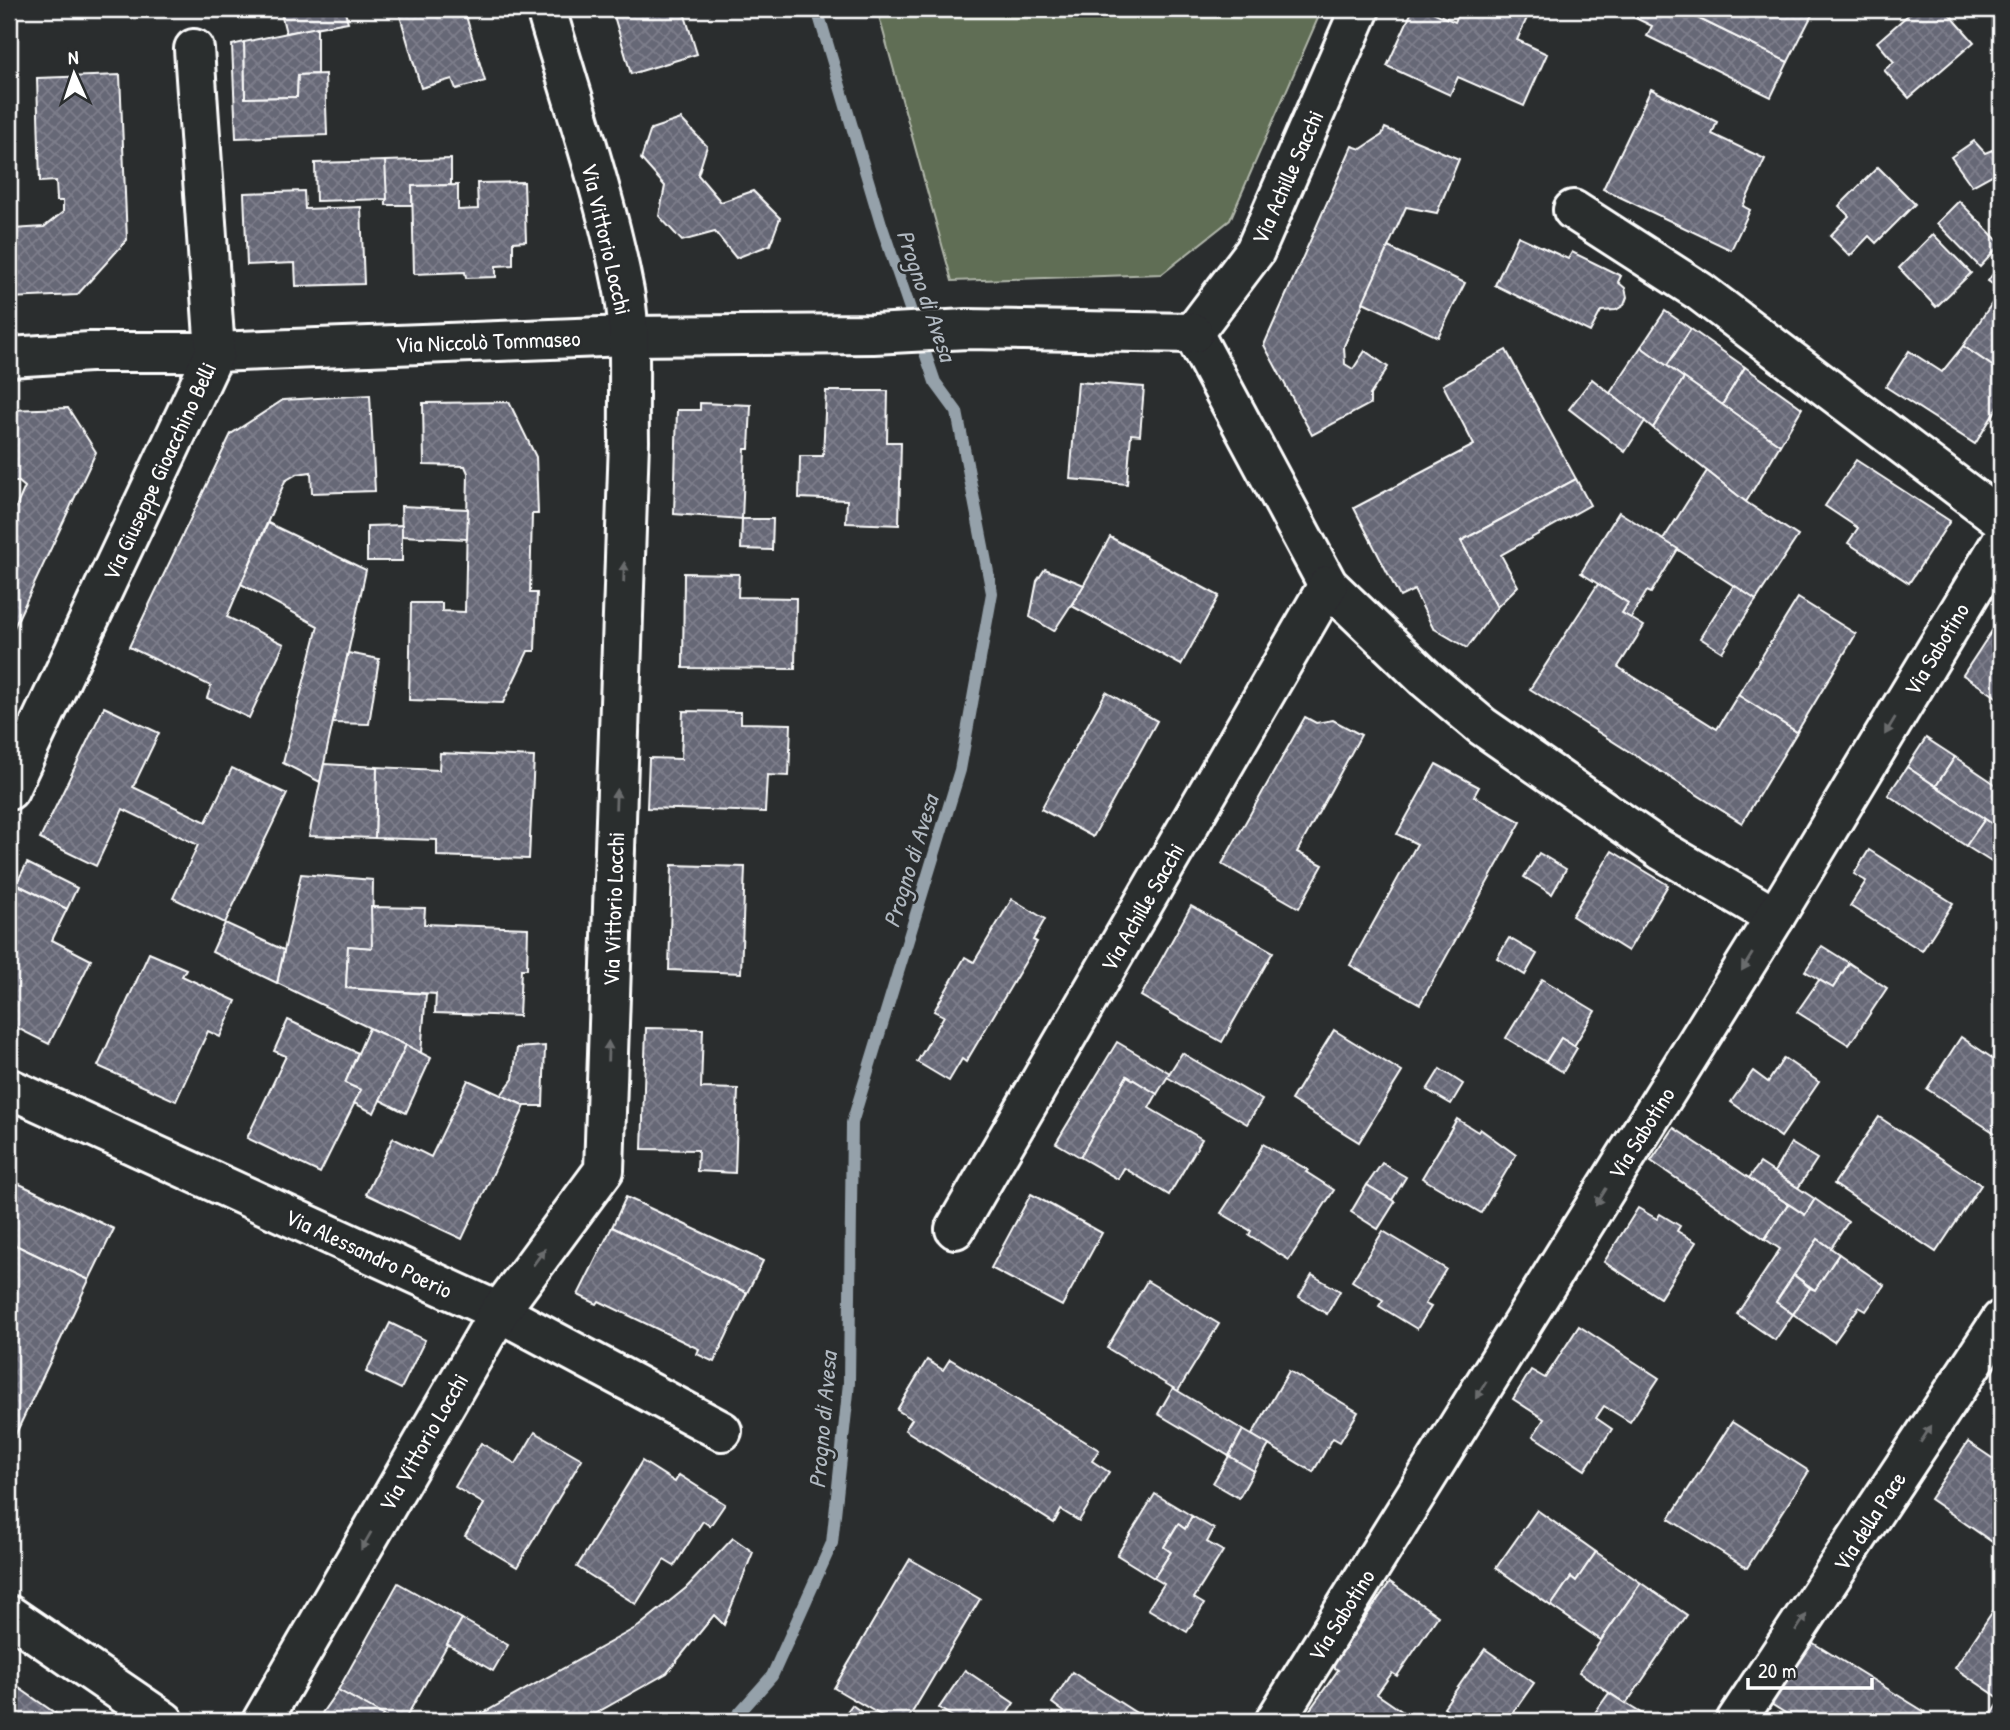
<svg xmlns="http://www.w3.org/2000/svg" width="2010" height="1730" font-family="'Patrick Hand',sans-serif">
  <defs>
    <pattern id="building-cross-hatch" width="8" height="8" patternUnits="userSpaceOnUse" patternTransform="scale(1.75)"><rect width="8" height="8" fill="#666776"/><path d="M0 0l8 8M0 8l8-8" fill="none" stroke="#7d7e8b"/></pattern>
  </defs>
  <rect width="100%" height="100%" fill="#2a2d2e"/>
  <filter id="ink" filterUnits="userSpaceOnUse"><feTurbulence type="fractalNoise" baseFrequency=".0143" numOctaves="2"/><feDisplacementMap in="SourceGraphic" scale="14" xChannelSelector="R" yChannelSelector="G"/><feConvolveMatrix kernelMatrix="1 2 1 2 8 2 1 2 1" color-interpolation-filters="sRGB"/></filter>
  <g filter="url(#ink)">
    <polygon fill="#616e55" stroke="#b0b6aa" stroke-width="2" points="877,9 1322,9 1230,220 1162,274 952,281"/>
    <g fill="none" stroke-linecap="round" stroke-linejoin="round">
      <polyline stroke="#95a1aa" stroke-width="12" points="732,1721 772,1676 832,1543 849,1383 852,1123 960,770 992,593 957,412 935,382 881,224 817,9"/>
    </g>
    <g fill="url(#building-cross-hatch)" stroke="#fff" stroke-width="2">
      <polygon points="280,9 344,9 348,22 286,33"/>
      <polygon points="398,9 464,9 485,81 456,89 452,79 421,88"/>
      <polygon points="612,9 683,9 697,54 631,74"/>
      <polygon points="1413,9 1426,9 1455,22 1461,9 1531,9 1517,40 1547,54 1524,106 1458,77 1450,95 1387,66"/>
      <polygon points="1617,9 1679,9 1788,62 1771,97 1647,36 1652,26"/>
      <polygon points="1679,9 1815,9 1788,62"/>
      <polygon points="1915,9 1945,9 1974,42 1909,98 1884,70 1894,62 1877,42"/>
      <polygon points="317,27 317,74 298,75 297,97 245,98 244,42"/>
      <polygon points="244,42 245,98 297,97 298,75 325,74 327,135 236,138 232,45"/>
      <polygon points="120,75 127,240 77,295 9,298 9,215 12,215 13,229 44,227 63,212 63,201 57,201 56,181 40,182 37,78"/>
      <polygon points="1651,89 1717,122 1712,134 1765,159 1743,206 1750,210 1731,250 1603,189"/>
      <polygon points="681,119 707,146 698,175 721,202 753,191 780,218 770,245 736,258 715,232 682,241 659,216 665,186 641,159 651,129"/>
      <polygon points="1385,128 1459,159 1437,213 1406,207 1344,346 1345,364 1353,369 1365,351 1388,367 1370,395 1370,404 1312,435 1264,345 1352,146 1361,149 1382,135"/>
      <polygon points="1974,141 1985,153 1992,150 2001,163 2001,170 1972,186 1951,157"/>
      <polygon points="451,159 451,185 412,186 412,205 386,205 385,161"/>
      <polygon points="385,161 387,199 316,201 315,163"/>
      <polygon points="1878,167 1915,204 1876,243 1869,236 1850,256 1830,236 1849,216 1839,206"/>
      <polygon points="524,182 526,241 513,242 513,265 496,266 496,277 466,278 465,272 414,274 412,186 458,185 458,210 478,209 477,183"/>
      <polygon points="304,191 305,209 361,207 364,284 296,286 295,263 247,265 244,193"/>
      <polygon points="1959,201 2001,244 1980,267 1937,223"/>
      <polygon points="1933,234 1971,273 1936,307 1899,268"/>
      <polygon points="1518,236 1568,259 1572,252 1621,276 1618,282 1625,288 1627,297 1624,305 1616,310 1601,311 1590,332 1495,285"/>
      <polygon points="1388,247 1465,283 1438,337 1363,302"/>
      <polygon points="2001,262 2001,372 1963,346 2001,290 1988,281"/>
      <polygon points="1665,311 1691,329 1667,366 1641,347"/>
      <polygon points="1691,329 1745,367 1722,405 1667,366"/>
      <polygon points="1963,346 2001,372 2001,402 1975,444 1886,387 1909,351 1942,372"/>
      <polygon points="1641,347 1684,378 1653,428 1610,393"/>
      <polygon points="1506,350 1576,479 1461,541 1497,607 1467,648 1433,628 1414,590 1400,597 1354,508 1474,445 1443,385"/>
      <polygon points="1745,367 1802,408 1780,445 1722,405"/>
      <polygon points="1684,378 1780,445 1746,502 1653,428"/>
      <polygon points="1592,379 1645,421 1625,452 1569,409"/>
      <polygon points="1078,382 1144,387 1140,435 1131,434 1127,484 1070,479"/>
      <polygon points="826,391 888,391 887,442 901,442 899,525 846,523 847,500 799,498 800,456 823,456"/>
      <polygon points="370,395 375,491 312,493 311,472 297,474 285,481 227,617 284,644 249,718 207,698 211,686 129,647 231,434 283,400"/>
      <polygon points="509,402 536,457 538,514 532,514 530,593 537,593 535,651 528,651 503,703 409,700 411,603 442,603 442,611 465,612 468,473 465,466 424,465 423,403"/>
      <polygon points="700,403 751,405 749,449 745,449 742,519 674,514 677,410 700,410"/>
      <polygon points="68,408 96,452 9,638 9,523 25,487 19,482 9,482 9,410"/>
      <polygon points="1856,460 1950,521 1909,583 1848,543 1858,528 1825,506"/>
      <polygon points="1707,471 1746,502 1798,536 1756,600 1663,540"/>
      <polygon points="1576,479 1590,505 1501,555 1518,586 1497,607 1461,541"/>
      <polygon points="401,506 468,509 467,539 402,536"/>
      <polygon points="1619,512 1678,549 1651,593 1647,591 1631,618 1622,613 1628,603 1581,573"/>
      <polygon points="742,519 773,519 772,550 741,549"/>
      <polygon points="268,523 366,570 320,782 283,763 318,626 241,584"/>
      <polygon points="402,525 402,561 367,561 367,526"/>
      <polygon points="1110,537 1219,596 1181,665 1072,606"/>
      <polygon points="1045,569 1084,585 1054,631 1030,617 1037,581"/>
      <polygon points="684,573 739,574 738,597 796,598 795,669 683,668"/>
      <polygon points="1598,584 1628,603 1622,613 1644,626 1618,667 1717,729 1738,695 1797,732 1742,823 1530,689"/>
      <polygon points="1734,585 1756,600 1722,652 1700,638"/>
      <polygon points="1798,598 1856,634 1797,732 1738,695"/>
      <polygon points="2001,617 2001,700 1963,675"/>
      <polygon points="348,653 379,659 369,724 333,723"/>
      <polygon points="1106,692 1157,721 1093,837 1041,809"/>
      <polygon points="104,707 159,733 133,787 206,822 232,768 287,794 225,923 173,898 198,845 123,809 96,866 40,839"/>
      <polygon points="683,711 741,712 741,723 791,724 789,776 767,775 765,812 647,808 649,758 681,759"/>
      <polygon points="1305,717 1316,723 1333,720 1361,735 1297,852 1323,865 1299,908 1222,864"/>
      <polygon points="1926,738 1955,757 1936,786 1907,767"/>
      <polygon points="440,753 534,757 529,859 437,856 437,840 375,838 377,767 439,770"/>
      <polygon points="1955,757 2001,788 2001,815 1994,825 1936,786"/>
      <polygon points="324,764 377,767 375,838 309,836"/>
      <polygon points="1436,764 1479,787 1474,796 1521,822 1420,1004 1350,965 1417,844 1397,834"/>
      <polygon points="1907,767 1985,819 1966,846 1888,795"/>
      <polygon points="1985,819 2001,830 2001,868 1966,846"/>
      <polygon points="1869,850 1953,903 1922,951 1850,906 1866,881 1854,874"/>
      <polygon points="1612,851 1668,885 1628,951 1572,916"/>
      <polygon points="1539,853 1566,869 1552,894 1524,877"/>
      <polygon points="27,863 77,888 67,909 16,884"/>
      <polygon points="672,865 745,867 741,973 669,970"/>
      <polygon points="301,874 373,880 372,948 348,946 346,988 426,994 421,1053 277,983"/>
      <polygon points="16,884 67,909 52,940 91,960 49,1044 9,1024 9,899"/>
      <polygon points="1012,899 1045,919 1033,940 1037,942 966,1062 962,1059 949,1081 917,1062 944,1016 934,1011 965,957 974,962"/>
      <polygon points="1191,906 1273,952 1222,1042 1141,996"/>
      <polygon points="371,907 425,908 424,924 528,928 527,969 521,969 519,1016 435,1013 436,994 346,988 348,946 372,948"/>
      <polygon points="225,923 284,950 277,983 212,952"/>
      <polygon points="1509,938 1537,954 1525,975 1497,958"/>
      <polygon points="1822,946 1849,963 1833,988 1805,971"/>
      <polygon points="149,953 186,969 182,976 236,1001 220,1037 208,1031 176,1101 98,1066"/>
      <polygon points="1849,963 1887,988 1849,1045 1797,1012 1819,980 1833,988"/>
      <polygon points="1542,979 1595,1011 1574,1046 1561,1038 1546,1062 1506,1038"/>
      <polygon points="288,1020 358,1053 345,1083 361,1090 320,1173 247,1138 286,1056 274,1051"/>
      <polygon points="369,1028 406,1045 374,1113 354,1103 361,1090 345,1083"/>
      <polygon points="646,1028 703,1029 701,1088 738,1089 735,1173 697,1171 698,1150 642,1149"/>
      <polygon points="1334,1030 1402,1072 1359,1142 1291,1100"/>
      <polygon points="1961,1037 2001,1064 2001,1137 1927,1089"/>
      <polygon points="1561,1038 1577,1048 1563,1072 1546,1062"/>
      <polygon points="1117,1042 1170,1073 1157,1094 1127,1076 1080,1157 1056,1143"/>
      <polygon points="406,1045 431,1058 406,1113 380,1100"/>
      <polygon points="545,1046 543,1106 525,1106 501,1095 513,1079 517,1048"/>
      <polygon points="1182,1053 1262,1100 1247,1124 1167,1077"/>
      <polygon points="1784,1058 1819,1082 1781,1137 1731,1102 1753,1071 1768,1082"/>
      <polygon points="1440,1069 1463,1084 1451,1104 1427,1090"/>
      <polygon points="1127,1076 1157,1094 1149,1108 1202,1139 1169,1195 1124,1168 1118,1179 1080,1157"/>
      <polygon points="468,1080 525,1106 462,1239 366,1194 393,1138 431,1157"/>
      <polygon points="1879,1117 1981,1185 1936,1252 1834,1184"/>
      <polygon points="1457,1119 1478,1132 1480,1129 1516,1155 1481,1213 1422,1178"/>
      <polygon points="1674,1128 1788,1204 1765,1239 1651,1161"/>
      <polygon points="1791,1143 1817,1159 1798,1188 1774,1172"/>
      <polygon points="1263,1144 1308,1170 1306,1172 1334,1190 1289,1260 1249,1235 1251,1231 1221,1213 1249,1171"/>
      <polygon points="1382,1163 1406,1177 1392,1200 1367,1185"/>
      <polygon points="1760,1163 1815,1199 1805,1215 1749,1178"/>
      <polygon points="9,1179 114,1229 89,1280 9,1242"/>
      <polygon points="1367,1185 1395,1202 1378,1229 1351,1212"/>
      <polygon points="1031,1194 1102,1233 1062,1306 991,1268"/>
      <polygon points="626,1197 763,1261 747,1293 612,1227"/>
      <polygon points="1815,1199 1848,1222 1831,1248 1818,1239 1776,1302 1793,1314 1775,1340 1737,1314 1780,1249 1765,1239 1788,1204 1805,1215"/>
      <polygon points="1638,1208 1657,1219 1660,1214 1680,1226 1677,1231 1696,1242 1660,1298 1604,1262"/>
      <polygon points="612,1227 747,1293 714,1362 697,1354 699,1349 599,1301 597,1304 578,1295"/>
      <polygon points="1383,1231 1446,1269 1425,1304 1431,1307 1417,1329 1379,1306 1383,1300 1352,1281"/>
      <polygon points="1818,1239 1839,1254 1815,1290 1794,1275"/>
      <polygon points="9,1242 89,1280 9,1448"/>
      <polygon points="1839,1254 1884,1285 1866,1311 1859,1307 1834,1342 1793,1314 1810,1288 1815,1290"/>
      <polygon points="1312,1275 1340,1291 1327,1314 1299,1297"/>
      <polygon points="1794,1275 1810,1288 1793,1314 1776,1302"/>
      <polygon points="1147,1281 1219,1324 1178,1391 1107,1348"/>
      <polygon points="390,1323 425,1340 401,1389 366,1372"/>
      <polygon points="1579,1326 1659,1378 1630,1422 1604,1406 1596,1418 1612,1429 1585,1470 1533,1436 1544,1419 1513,1399 1531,1370 1545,1378"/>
      <polygon points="950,1359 1099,1450 1092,1461 1109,1472 1079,1521 1061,1510 1054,1523 905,1430 912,1419 897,1410 927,1360 943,1370"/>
      <polygon points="1289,1371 1358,1412 1340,1442 1333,1438 1313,1472 1252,1435"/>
      <polygon points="1173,1388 1243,1430 1229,1456 1158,1414"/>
      <polygon points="1732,1422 1809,1471 1747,1568 1669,1519"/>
      <polygon points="1243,1430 1269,1445 1254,1471 1229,1456"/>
      <polygon points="535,1432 582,1459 517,1567 465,1536 484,1504 455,1487 481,1443 516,1464"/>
      <polygon points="1968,1442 2001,1464 2001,1548 1930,1499"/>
      <polygon points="1229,1456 1254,1471 1239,1498 1213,1483"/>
      <polygon points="642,1461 675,1482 679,1475 725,1504 710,1526 703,1521 674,1566 664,1560 636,1604 577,1567"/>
      <polygon points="1155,1494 1192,1516 1185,1529 1178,1524 1164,1547 1171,1552 1154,1578 1117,1555"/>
      <polygon points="1537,1510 1596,1552 1576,1581 1571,1577 1551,1606 1496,1568"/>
      <polygon points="1192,1516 1214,1529 1207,1542 1223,1551 1194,1598 1204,1604 1187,1632 1148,1609 1164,1584 1154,1578 1171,1552 1164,1547 1178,1524 1185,1529"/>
      <polygon points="733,1538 753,1552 724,1625 714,1615 667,1673 582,1721 469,1721 639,1626 686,1588"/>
      <polygon points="1596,1552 1641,1583 1601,1640 1551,1606 1571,1577 1576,1581"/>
      <polygon points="910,1559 980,1599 907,1721 891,1721 834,1688"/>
      <polygon points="1390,1582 1438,1616 1397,1676 1392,1673 1377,1694 1416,1721 1325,1721 1309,1711 1338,1670 1332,1666"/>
      <polygon points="398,1583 462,1619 404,1721 393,1721 338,1690"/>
      <polygon points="1641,1583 1687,1615 1626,1704 1579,1672"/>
      <polygon points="2001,1599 2001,1699 1955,1668"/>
      <polygon points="462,1619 508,1645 493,1671 447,1644"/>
      <polygon points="1810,1641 1925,1712 1919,1721 1798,1721 1771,1704"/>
      <polygon points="1485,1649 1534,1683 1507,1721 1443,1721 1450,1712 1444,1707"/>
      <polygon points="965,1670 1014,1703 1002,1721 990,1721 981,1715 976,1721 959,1721 939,1708"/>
      <polygon points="1072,1672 1149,1721 1058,1721 1064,1712 1052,1703"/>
      <polygon points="9,1681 65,1720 64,1721 9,1721"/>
      <polygon points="338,1690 383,1715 379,1721 329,1721 322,1713"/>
      <polygon points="1609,1693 1626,1704 1654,1721 1589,1721"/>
      <polygon points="2001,1700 2001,1721 1988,1721"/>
      <polygon points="852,1705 874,1721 840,1721"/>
    </g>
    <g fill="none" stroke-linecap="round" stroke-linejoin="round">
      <g stroke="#fff" stroke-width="44">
        <g id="street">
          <polyline points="1573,210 1699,291 2001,519"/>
          <polyline points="1193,333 1328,585 1426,679 1482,726 1661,850 1775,917"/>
          <polyline points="1193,333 1255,251 1360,9"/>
          <polyline points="9,357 90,352 215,352 627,336 873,334 967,329 1193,333"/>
          <polyline points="9,790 215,352 194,49"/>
          <polyline points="9,1088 499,1312 722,1431"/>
          <polyline points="955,1229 1328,585"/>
          <polyline points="9,1615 164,1721"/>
          <path d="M262 1721 499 1312 604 1170 629 441C628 394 632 336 624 291 606 197 573 102 546 9"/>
          <polyline points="1275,1721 1775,917 2001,542"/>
          <polyline points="1736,1721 2001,1320"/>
        </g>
      </g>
      <use href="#street" stroke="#2a2d2e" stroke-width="38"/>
    </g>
    <defs><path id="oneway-solid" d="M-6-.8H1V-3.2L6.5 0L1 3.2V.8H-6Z" transform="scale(1.75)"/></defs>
    <g fill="#6a6c6d">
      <use href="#oneway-solid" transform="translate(624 572) rotate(-88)"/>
      <use href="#oneway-solid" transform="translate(1890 726) rotate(121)"/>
      <use href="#oneway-solid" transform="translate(616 799) rotate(-88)"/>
      <use href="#oneway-solid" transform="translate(1747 962) rotate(122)"/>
      <use href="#oneway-solid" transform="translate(608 1051) rotate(-88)"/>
      <use href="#oneway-solid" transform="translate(1601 1197) rotate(122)"/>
      <use href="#oneway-solid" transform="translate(539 1257) rotate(-54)"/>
      <use href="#oneway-solid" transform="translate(1481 1390) rotate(122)"/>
      <use href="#oneway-solid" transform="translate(1926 1434) rotate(-57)"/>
      <use href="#oneway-solid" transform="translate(366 1541) rotate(120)"/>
      <use href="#oneway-solid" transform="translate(1801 1623) rotate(-57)"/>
    </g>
  </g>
  <g text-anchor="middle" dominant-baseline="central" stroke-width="5" stroke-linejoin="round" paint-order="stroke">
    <g font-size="23" fill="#fff" stroke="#2a2d2e">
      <text transform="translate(1287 177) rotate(-66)">Via Achille Sacchi</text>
      <text transform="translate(607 239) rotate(77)">Via Vittorio Locchi</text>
      <text transform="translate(488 341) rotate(-2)">Via Niccolò Tommaseo</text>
      <text transform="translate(159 471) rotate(-65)">Via Giuseppe Gioacchino Belli</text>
      <text transform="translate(1936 649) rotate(-59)">Via Sabotino</text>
      <text transform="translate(1142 907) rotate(-60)">Via Achille Sacchi</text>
      <text transform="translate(613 909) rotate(-88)">Via Vittorio Locchi</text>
      <text transform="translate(1641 1133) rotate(-58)">Via Sabotino</text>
      <text transform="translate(369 1253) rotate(25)">Via Alessandro Poerio</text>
      <text transform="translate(423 1442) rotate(-60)">Via Vittorio Locchi</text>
      <text transform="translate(1869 1521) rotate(-57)">Via della Pace</text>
      <text transform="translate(1341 1615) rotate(-58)">Via Sabotino</text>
    </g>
    <g font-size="24" font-style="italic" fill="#b0b8c0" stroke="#2a2d2e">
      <text transform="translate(927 295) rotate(71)">Progno di Avesa</text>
      <text transform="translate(910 861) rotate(-73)">Progno di Avesa</text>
      <text transform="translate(822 1420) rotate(-85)">Progno di Avesa</text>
    </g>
  </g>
  <rect width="2010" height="1730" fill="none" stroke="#2a2d2e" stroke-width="35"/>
  <rect x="18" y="18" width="1975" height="1695" fill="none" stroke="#fff" stroke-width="2.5" filter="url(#ink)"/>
  <g transform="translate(74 74) rotate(357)" stroke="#2a2d2e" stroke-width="5" paint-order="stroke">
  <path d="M0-5L12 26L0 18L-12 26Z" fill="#ffffff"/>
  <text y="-10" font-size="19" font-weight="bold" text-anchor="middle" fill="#ffffff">N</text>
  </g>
  <path d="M1748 1678v10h124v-10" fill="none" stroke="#ffffff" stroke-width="3.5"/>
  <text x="1758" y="1678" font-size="21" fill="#ffffff" stroke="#2a2d2e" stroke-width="5" paint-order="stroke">20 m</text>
</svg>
